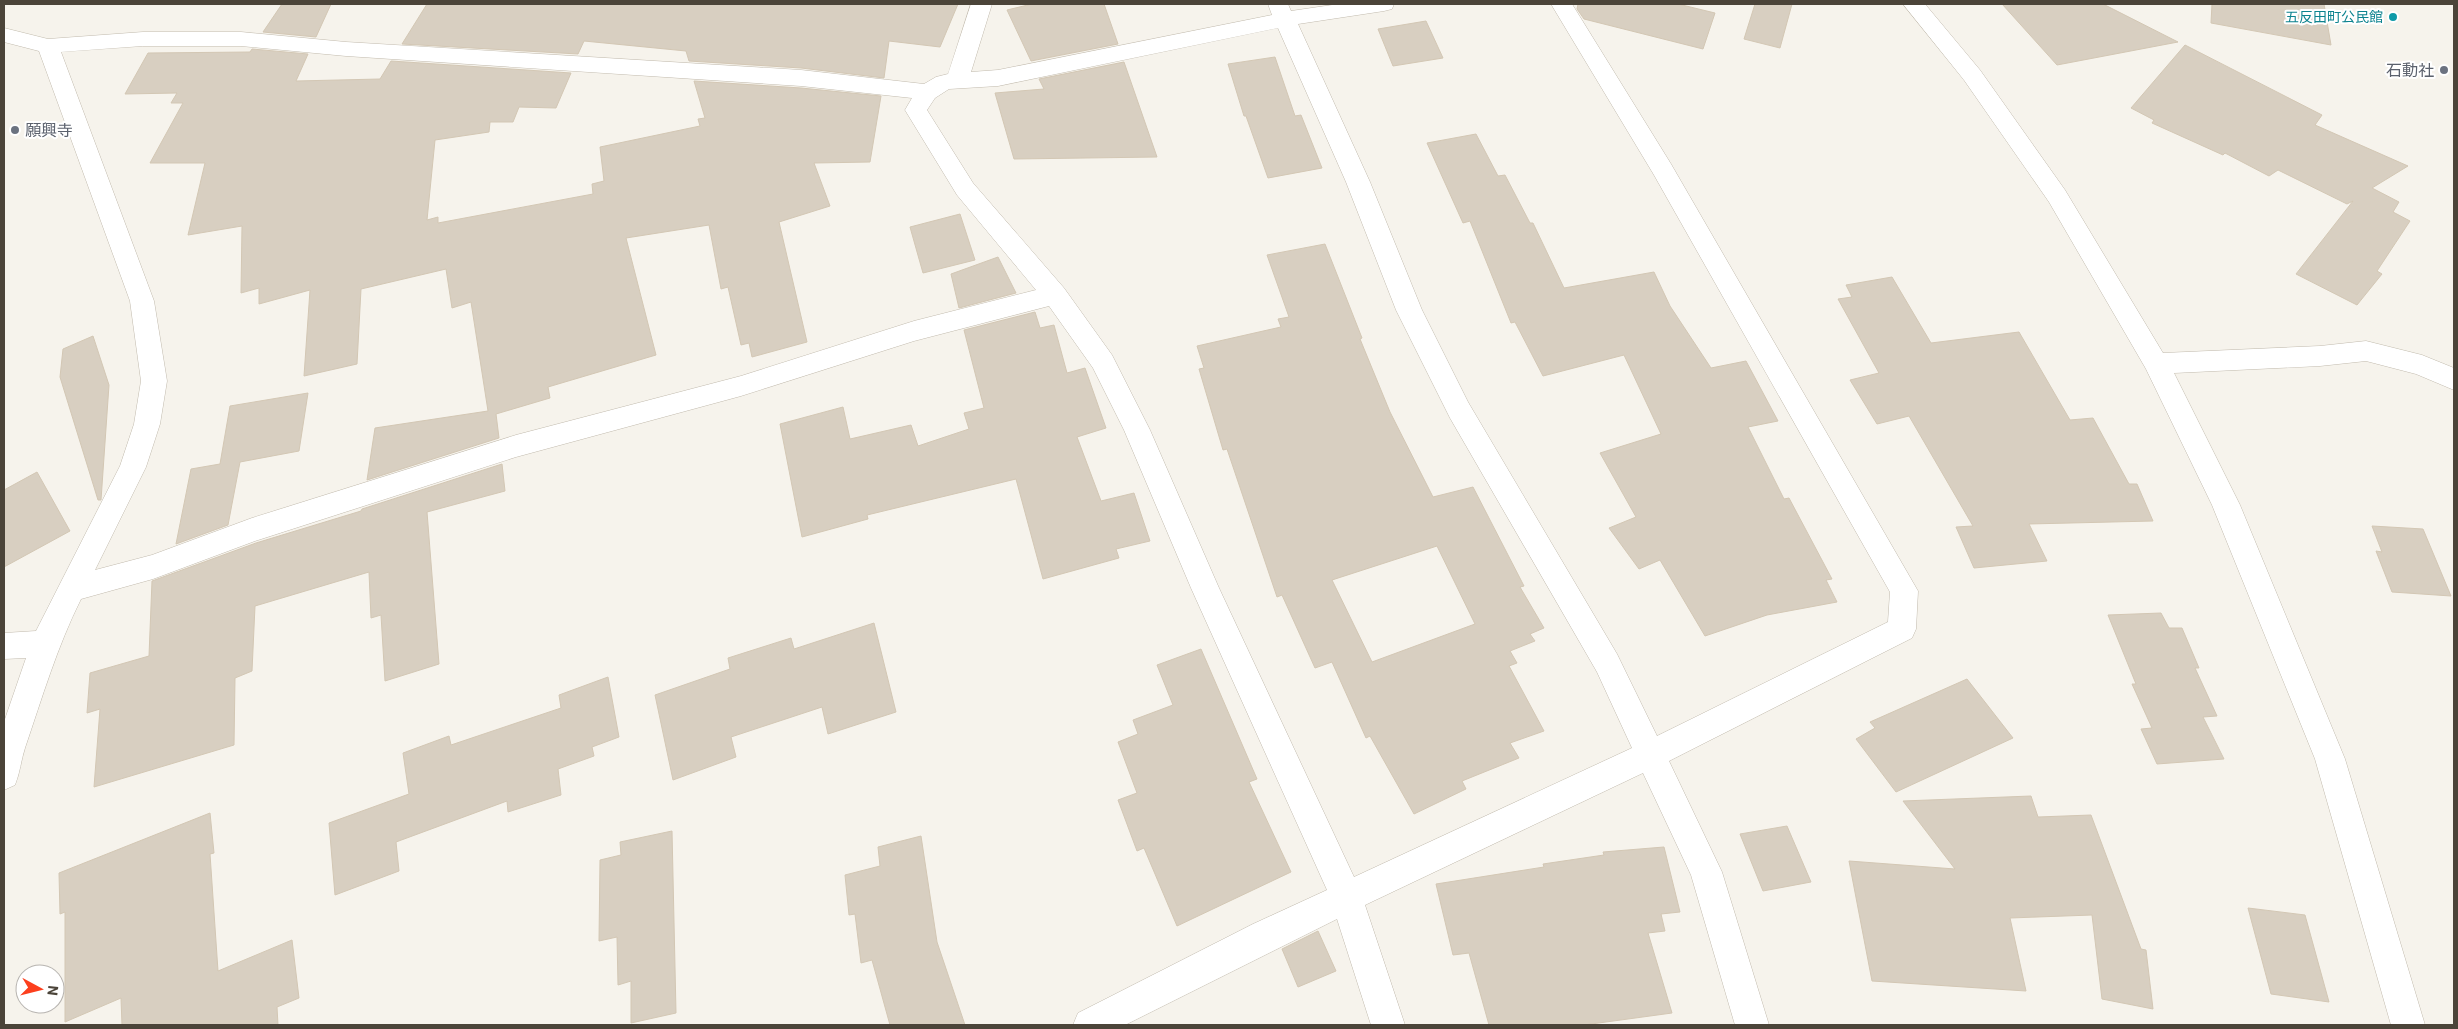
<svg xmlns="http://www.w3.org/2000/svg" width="2458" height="1029" font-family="Roboto,'Noto Sans JP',sans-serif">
  <rect width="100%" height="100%" fill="#f6f3ec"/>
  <g fill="#d8cfc1" stroke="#d3c7b4" fill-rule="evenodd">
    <polygon points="282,4 331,4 316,37 263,32"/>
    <polygon points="427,4 958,4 940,47 889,41 884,78 801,68 689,61 686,51 584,41 578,54 402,44"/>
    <polygon points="1032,4 1104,4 1118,44 1031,61 1007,10"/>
    <polygon points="1578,4 1678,4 1715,13 1703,49 1584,19 1577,9"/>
    <polygon points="1755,4 1792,4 1780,48 1744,39"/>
    <polygon points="2002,4 2103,4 2178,42 2057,65"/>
    <polygon points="2212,4 2324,4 2331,45 2211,23"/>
    <polygon points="1426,21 1443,58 1393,66 1378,29"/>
    <polygon points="2185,45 2322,115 2315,125 2408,166 2372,188 2399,202 2393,212 2410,221 2377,271 2382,274 2357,305 2296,274 2353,201 2347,204 2278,170 2269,176 2225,153 2223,155 2152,123 2154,120 2131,108"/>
    <polygon points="252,49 308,54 296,81 380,79 391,61 571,73 556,108 519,107 513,122 490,122 489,132 435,140 427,220 438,217 438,223 593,194 592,184 604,181 600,147 700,126 698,119 705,118 694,81 801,88 881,96 870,162 814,163 830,206 779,222 807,342 752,357 749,343 741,345 728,287 721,289 709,225 626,238 656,355 548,387 550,398 496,414 499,438 367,480 375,428 488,411 471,302 452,308 446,269 361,289 357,364 304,376 310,290 259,304 259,288 241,293 242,226 188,235 205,163 150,163 183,103 171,103 177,93 125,94 148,53 250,52"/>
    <polygon points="1275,57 1295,116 1301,115 1322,168 1268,178 1246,116 1244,116 1228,64"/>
    <polygon points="1124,62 1157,157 1014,159 995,93 1044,89 1039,79"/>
    <polygon points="1476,134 1498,176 1505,175 1530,223 1533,223 1564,288 1654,272 1670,306 1711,368 1746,361 1778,421 1748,427 1784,499 1789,498 1832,579 1826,580 1837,602 1767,615 1705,636 1660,560 1639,569 1609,528 1636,517 1600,453 1661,434 1624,355 1543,376 1515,322 1511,323 1470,221 1463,223 1427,143"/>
    <polygon points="960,214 975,260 923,273 910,227"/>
    <path d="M1325 244 1362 338 1360 339 1390 412 1433 497 1473 487 1524 586 1520 587 1544 628 1530 634 1535 641 1510 651 1517 663 1509 666 1544 731 1510 743 1519 758 1462 781 1466 789 1414 814 1370 736 1366 738 1332 662 1315 668 1282 595 1277 597 1227 449 1223 450 1199 369 1204 368 1197 346 1281 327 1278 319 1289 317 1267 255ZM1437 546 1475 624 1372 662 1332 580Z"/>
    <polygon points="998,257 1016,293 959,308 951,274"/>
    <polygon points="1892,277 1931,343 2019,332 2070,420 2093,418 2129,484 2137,484 2153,521 2029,524 2047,561 1974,568 1956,527 1973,526 1909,416 1877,424 1850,380 1879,373 1838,299 1852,297 1846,285"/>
    <polygon points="1035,312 1040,328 1054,325 1067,373 1085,368 1106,428 1077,437 1101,501 1134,493 1150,541 1116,549 1119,558 1043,579 1016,479 867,515 868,519 802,537 780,424 843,407 850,439 911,425 918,446 969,429 964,413 984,408 964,330"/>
    <polygon points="93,336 109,385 101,500 98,500 60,377 63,349"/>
    <polygon points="308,393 299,451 240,462 228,525 176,544 191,469 220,464 230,406"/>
    <polygon points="502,464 505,491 427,512 439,664 385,681 381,615 371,618 369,572 255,606 252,671 235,678 234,745 94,787 100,709 87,713 90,673 149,656 152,581 256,543 361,511 362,509"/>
    <polygon points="37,472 70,531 4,567 4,490"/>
    <polygon points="2372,526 2423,529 2451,596 2392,592 2376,551 2382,552"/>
    <polygon points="2161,613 2169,628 2182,628 2199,668 2195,668 2217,716 2203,717 2224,759 2157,764 2141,729 2152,728 2132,684 2136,684 2108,615"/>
    <polygon points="874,623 896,712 828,734 822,707 731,737 736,757 673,780 655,695 730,669 728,658 791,638 794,649"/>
    <polygon points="1201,649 1257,779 1249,782 1291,872 1177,926 1144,848 1137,851 1118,800 1137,793 1118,742 1138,734 1133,720 1173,705 1157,665"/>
    <polygon points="608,677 619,737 592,747 594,756 558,769 561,795 508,812 507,801 396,842 399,871 335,895 329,823 409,794 403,753 449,736 451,745 561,708 559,695"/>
    <polygon points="1967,679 2013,738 1896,792 1856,739 1875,728 1870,722"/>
    <polygon points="2031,796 2038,817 2091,815 2141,949 2146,950 2153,1009 2102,999 2092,915 2010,918 2026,991 1872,981 1849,861 1955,869 1903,801"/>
    <polygon points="210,813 214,853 210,854 218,971 292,940 299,998 277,1007 278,1025 122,1025 121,998 65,1022 65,912 60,914 59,873"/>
    <polygon points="1787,826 1811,882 1763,891 1740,834"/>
    <polygon points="672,831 676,1013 631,1023 631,981 618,985 617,937 599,941 600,860 621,855 620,842"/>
    <polygon points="921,836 937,942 965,1025 890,1025 872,960 861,963 855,914 849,915 845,875 880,866 878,847"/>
    <polygon points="1664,847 1680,912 1661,914 1665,931 1648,933 1672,1013 1584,1025 1489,1025 1469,953 1453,955 1436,884 1544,867 1543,864 1604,855 1603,852"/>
    <polygon points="2248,908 2305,915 2329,1002 2271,994"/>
    <polygon points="1318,931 1336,971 1298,987 1282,949"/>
  </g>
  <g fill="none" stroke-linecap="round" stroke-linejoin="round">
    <g stroke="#c2bbae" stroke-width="1">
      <g id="minor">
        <path d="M971 4H992L971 72 998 70 1272 15 1268 4H1288L1291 11 1339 4H1394L1392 9 1384 11 1298 24 1370 182 1422 310 1468 402 1617 654 1657 736 1888 622 1890 592 1654 175 1551 4H1572L1671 164 1918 591 1916 629 1912 638 1669 761 1722 872 1769 1025H1735L1691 875 1643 773 1365 905 1405 1025H1371L1337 919 1125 1025H1073L1078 1013 1253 924 1327 890 1191 588 1124 430 1093 368 1049 306 914 341 741 396 516 457 255 541 153 579 81 599C57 647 42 698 25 748 21 760 20 773 15 785L4 790V722L26 658 4 659V633L36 631 120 466 134 424 141 381 130 301 39 51 4 42V28L48 39 143 32H241L346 42 801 70 924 84 936 77 948 74ZM1278 28 1346 182 1396 310 1450 418 1597 672 1632 748 1354 877 1219 588 1150 430 1112 355 1064 288 973 183 927 110 935 98 949 89 998 86ZM143 46H241L346 56 801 86 912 98 905 110 957 195 1036 290 914 321 741 376 516 435 252 518 152 555 95 570 146 467 160 424 167 381 154 301 61 52Z"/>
        <polygon points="1903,4 1925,4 1980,70 2065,190 2163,353 2320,346 2366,341 2422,355 2454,368 2454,390 2416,374 2366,361 2320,366 2174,373 2240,505 2345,759 2425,1025 2391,1025 2315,759 2212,505 2146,369 2049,202 1964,80"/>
      </g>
    </g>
    <use href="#minor" fill="#fff" fill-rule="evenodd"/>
  </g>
  <circle fill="#0f9aa8" stroke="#fff" stroke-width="2" cx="2393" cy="17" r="5"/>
  <g fill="#6b7280" stroke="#fff" stroke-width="2">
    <circle cx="2444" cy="70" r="5"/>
    <circle cx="15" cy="130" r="5"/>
  </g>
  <g text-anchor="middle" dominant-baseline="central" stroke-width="4" stroke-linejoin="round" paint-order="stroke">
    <g font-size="14" fill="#0d838f" stroke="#fff" text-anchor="end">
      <text x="2383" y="17">五反田町公民館</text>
    </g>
    <g font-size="16" fill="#5b616d" stroke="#fff" text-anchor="end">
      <text x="2434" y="70">石動社</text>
      <text x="25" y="130" text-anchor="start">願興寺</text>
    </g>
  </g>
  <rect width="2458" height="1029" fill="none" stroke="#4b4439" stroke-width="10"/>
  <g transform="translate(40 989) rotate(97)"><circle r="24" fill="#ffffff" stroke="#b7b4b0"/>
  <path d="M0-4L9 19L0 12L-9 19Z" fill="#fc3f1d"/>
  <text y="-8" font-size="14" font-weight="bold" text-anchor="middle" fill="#4b4439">N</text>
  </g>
</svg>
